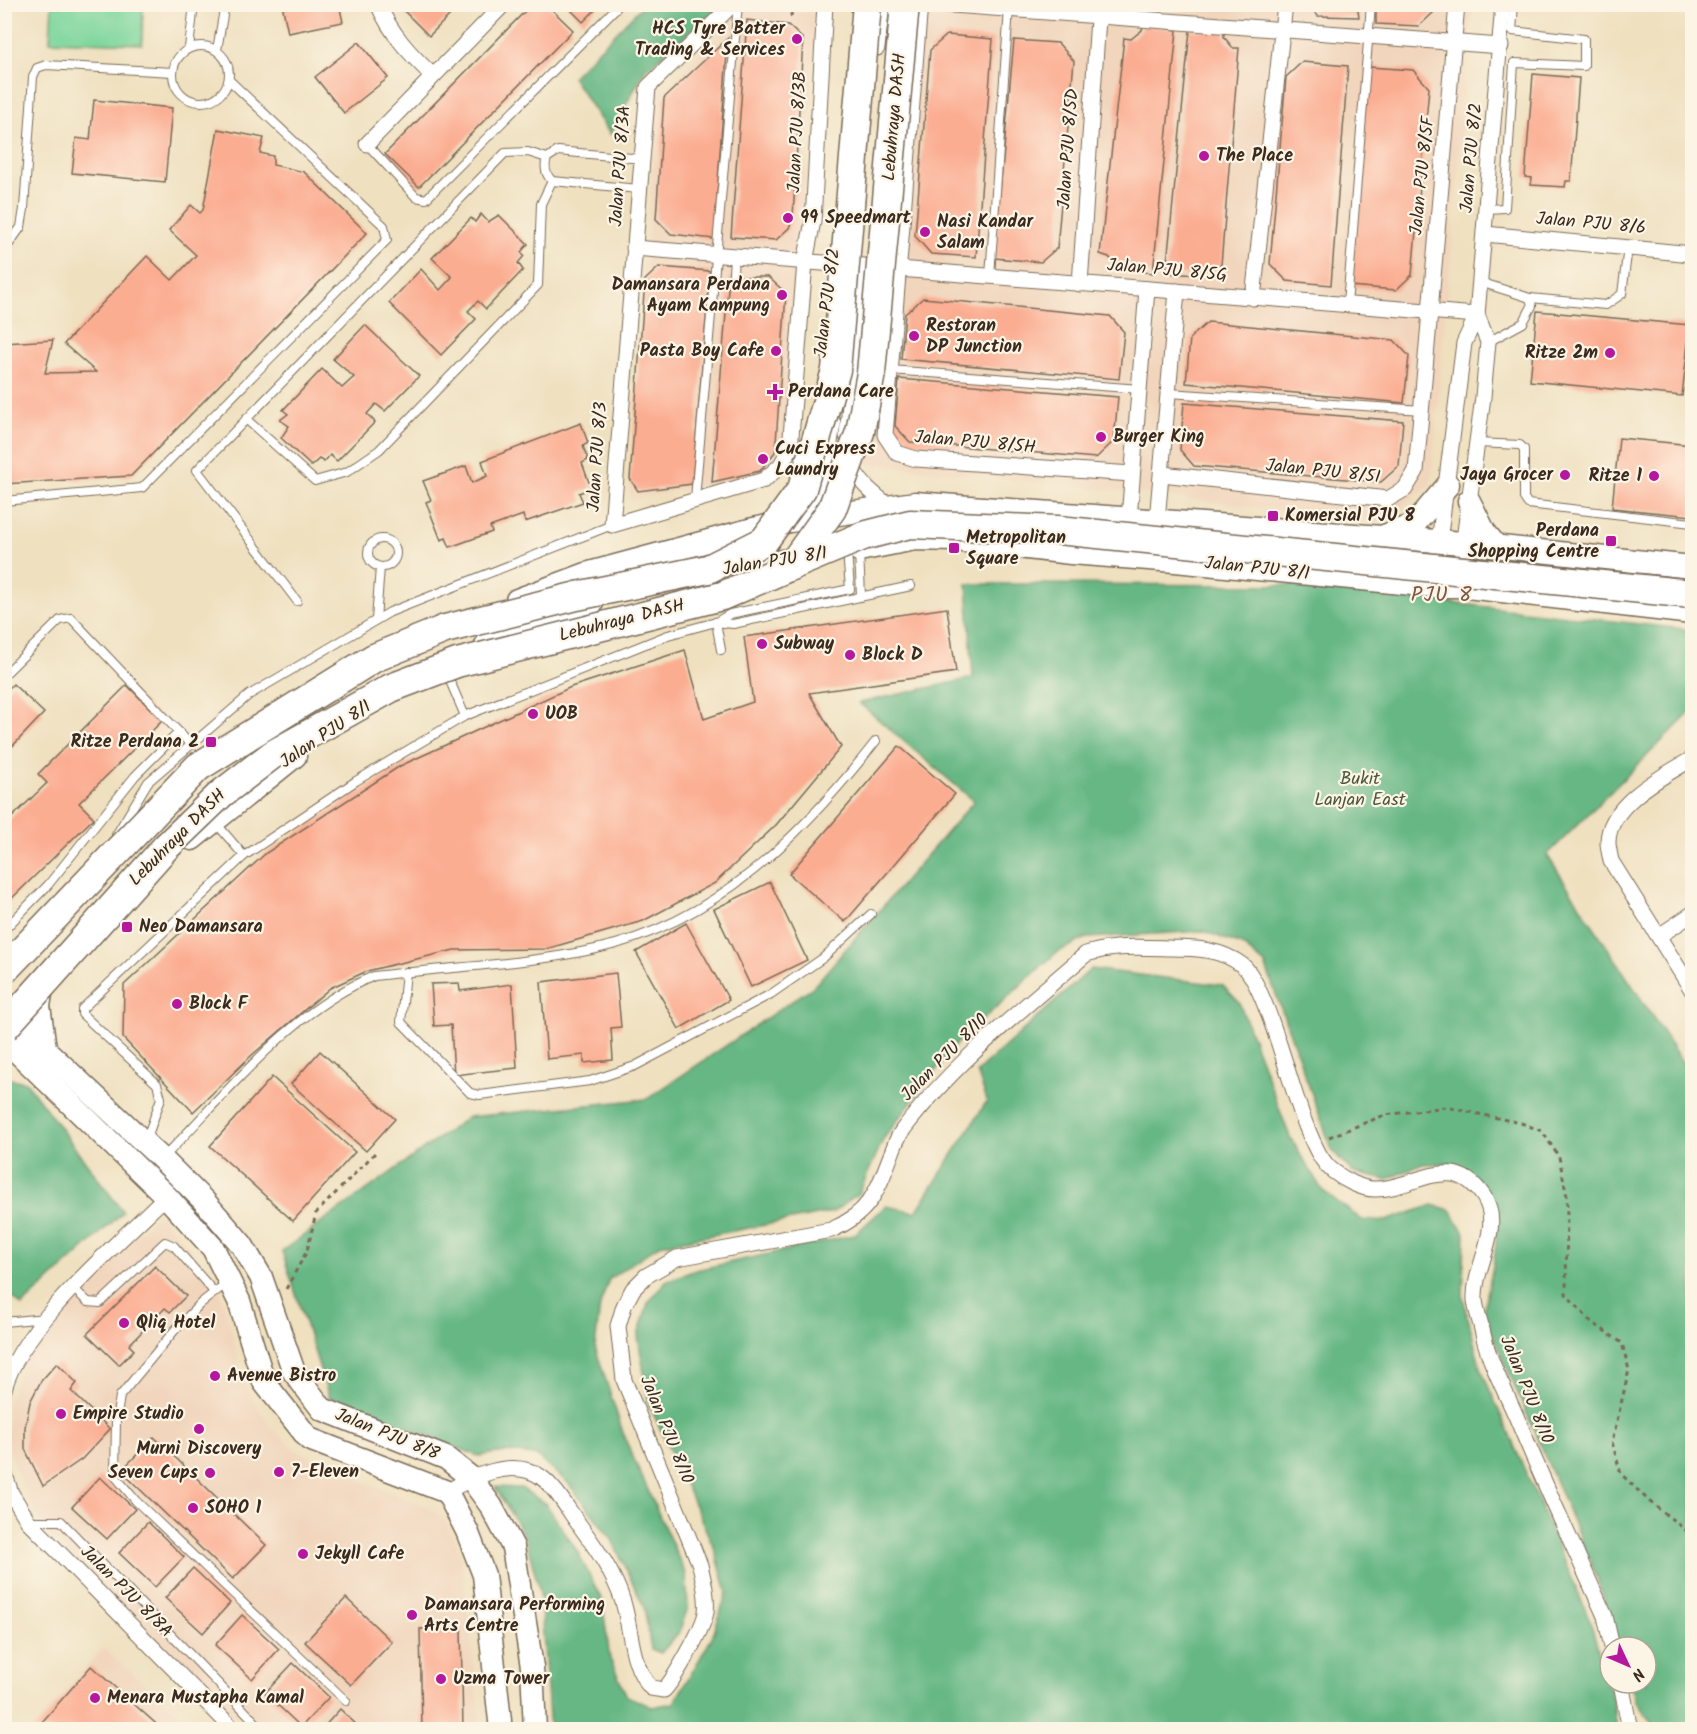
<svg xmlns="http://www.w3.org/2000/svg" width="1697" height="1734" font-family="Kalam,sans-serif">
  <rect width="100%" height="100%" fill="#fcf5e5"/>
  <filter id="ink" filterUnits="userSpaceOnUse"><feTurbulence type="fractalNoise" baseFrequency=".0167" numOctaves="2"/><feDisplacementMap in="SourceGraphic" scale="12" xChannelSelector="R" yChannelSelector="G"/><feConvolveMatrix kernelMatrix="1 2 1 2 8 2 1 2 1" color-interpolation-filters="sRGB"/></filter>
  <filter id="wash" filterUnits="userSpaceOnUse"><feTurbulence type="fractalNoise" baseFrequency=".008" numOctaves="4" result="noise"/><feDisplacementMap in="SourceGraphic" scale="24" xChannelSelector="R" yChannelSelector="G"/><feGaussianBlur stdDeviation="1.35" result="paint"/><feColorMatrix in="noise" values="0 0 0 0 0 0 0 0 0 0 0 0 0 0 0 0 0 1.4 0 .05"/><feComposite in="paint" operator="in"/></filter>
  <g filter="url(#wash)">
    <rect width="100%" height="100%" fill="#efe0bf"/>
    <g fill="#f1d5bc">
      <polygon points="897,5 1472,5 1431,483 1383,521 867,463"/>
      <polygon points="748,8 817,13 784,452 767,474 629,500 658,94"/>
      <polygon points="158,1213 216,1279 232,1331 243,1382 269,1426 293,1448 369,1484 430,1508 446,1521 461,1555 481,1729 246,1729 53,1539 30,1503 8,1450 7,1403 30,1345"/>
      <polygon points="103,1648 196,1729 31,1730"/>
    </g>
    <polygon fill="#7dd69c" stroke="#5c805d" stroke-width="1.5" points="52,5 143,5 142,44 50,41"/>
    <g fill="#66b784" stroke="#507051" stroke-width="1.5">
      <polygon points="643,5 721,5 645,70 610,134 572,77"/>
      <path d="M967 584 1292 585 1692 630V711L1547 855 1692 1077V1729H1656L1636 1701 1630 1683H1646V1647H1619L1596 1575 1483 1312C1492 1271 1508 1222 1482 1184 1476 1176 1464 1169 1457 1163L1423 1164 1386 1180 1352 1172 1332 1150 1265 964 1242 945 1203 931 1086 938 1056 953 956 1044 884 1138 859 1193 833 1212 659 1245 609 1279 600 1305 595 1347 625 1439 686 1575 688 1607 680 1631 661 1653 651 1649 644 1607 611 1538 568 1483 535 1455 505 1452 478 1456 329 1397 282 1251 468 1117 647 1099 814 986 974 801 859 703 973 678Z"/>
      <polygon points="1091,969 1222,985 1239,1002 1290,1137 1322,1190 1362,1220 1386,1221 1433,1205 1450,1210 1465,1234 1463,1297 1480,1367 1589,1618 1613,1702 1617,1729 550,1729 540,1592 525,1537 495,1487 521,1488 546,1504 577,1551 602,1600 610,1659 627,1696 652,1707 674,1703 712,1638 727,1592 715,1550 649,1404 638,1336 648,1303 666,1281 696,1270 854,1235 886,1206 916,1212 987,1101 977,1072"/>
      <polygon points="4,1078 26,1082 123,1212 22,1306 5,1290"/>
    </g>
    <g id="blocks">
      <g fill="#fbad92">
        <polygon points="282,4 339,4 343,22 288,33"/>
        <polygon points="397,4 461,4 429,36"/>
        <polygon points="532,4 546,4 573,30 419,187 385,154"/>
        <polygon points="565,4 601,4 583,22"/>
        <polygon points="1307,4 1357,4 1359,17 1318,16"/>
        <polygon points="1376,4 1434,4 1434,12 1419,26 1376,24"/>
        <polygon points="747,20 788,25 803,39 793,217 789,228 776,240 731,237"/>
        <polygon points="1143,25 1177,30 1153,273 1119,269 1109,257 1100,254 1124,38 1131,39 1142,30"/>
        <polygon points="1190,30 1224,32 1224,37 1233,48 1239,48 1221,265 1211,266 1200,275 1166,273"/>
        <polygon points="947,35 993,39 976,257 931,254 915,236 930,50"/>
        <polygon points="728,38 714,239 671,234 656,219 664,98"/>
        <polygon points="1014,40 1058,43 1074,61 1057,248 1041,262 994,258"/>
        <polygon points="359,42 388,78 344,113 315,77"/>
        <polygon points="1302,62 1348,66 1331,285 1287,281 1270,264 1286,77"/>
        <polygon points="1369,67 1413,70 1429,88 1412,275 1396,290 1350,286"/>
        <polygon points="1533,74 1579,78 1571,181 1566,181 1565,187 1531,185 1532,178 1525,177"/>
        <polygon points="94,100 172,108 165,182 72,173 76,138 90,140"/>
        <polygon points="218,129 264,138 260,153 273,156 273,165 304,172 367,233 131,476 4,484 4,343 53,340 45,373 96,372 64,344 147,256 172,280 196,255 169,230 191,205 200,213 203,210"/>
        <polygon points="481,214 488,222 499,215 528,244 521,252 524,256 518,263 523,270 486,309 478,301 468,311 476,319 441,355 389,303 421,269 440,290 452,277 432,258 471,218 475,222"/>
        <polygon points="659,267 710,271 692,484 638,491 630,479 645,280"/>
        <polygon points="729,277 768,277 786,293 776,443 775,452 760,471 712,482"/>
        <polygon points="923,298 1110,316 1124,332 1119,379 901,359 905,314"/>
        <polygon points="1537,311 1690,325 1682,396 1530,381"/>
        <polygon points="1208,322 1394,340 1409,356 1404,403 1186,383 1190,338"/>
        <polygon points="365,325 419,376 385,411 376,404 367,414 375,422 337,461 330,455 324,462 319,459 311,466 281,438 289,426 280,420 288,414 283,410 322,369 342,388 354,377 333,359"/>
        <polygon points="899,379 1118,397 1114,441 1096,458 910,442 895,426"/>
        <polygon points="1184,403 1403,421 1399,466 1381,482 1194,466 1180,450"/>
        <polygon points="581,423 588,443 583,446 588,460 582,463 591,488 579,493 583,502 525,522 523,515 490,527 492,532 450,547 446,538 441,540 426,502 431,500 423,481 466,466 472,483 487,476 482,461"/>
        <polygon points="1619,438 1692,445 1692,516 1612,508"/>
        <polygon points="947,608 956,672 809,693 841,747 776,825 715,883 643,921 546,949 454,950 367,971 330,988 252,1055 193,1112 123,1038 124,985 266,853 400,766 571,687 685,650 704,719 753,702 744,637"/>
        <polygon points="13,684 44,713 4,755 4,693"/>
        <polygon points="127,685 162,721 79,803 94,818 4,906 4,825 47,783 38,774"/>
        <polygon points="899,746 955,794 845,922 789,874"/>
        <polygon points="770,882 807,960 751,987 714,909"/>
        <polygon points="686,923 729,1000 679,1029 636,952"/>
        <polygon points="616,973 621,1027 611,1028 613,1060 584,1063 584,1055 547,1059 541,982"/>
        <polygon points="459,983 460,991 512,984 517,1068 454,1075 451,1025 434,1026 431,984"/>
        <polygon points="320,1051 395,1119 366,1151 291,1084"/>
        <polygon points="272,1077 355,1152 293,1221 210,1146"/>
        <polygon points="155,1266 186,1296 170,1312 165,1308 129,1345 134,1350 119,1365 87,1334"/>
        <polygon points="57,1363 77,1383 71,1391 110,1429 82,1459 43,1486 25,1449 25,1427 30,1402 41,1381"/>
        <polygon points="154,1437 266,1545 233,1579 121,1471"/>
        <polygon points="100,1477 135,1509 107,1539 72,1507"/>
        <polygon points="148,1522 184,1557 155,1587 119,1553"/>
        <polygon points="193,1568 230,1603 203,1633 165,1598"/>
        <polygon points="346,1598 392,1642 351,1685 305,1642"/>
        <polygon points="242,1615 279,1649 252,1679 215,1645"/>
        <polygon points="461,1628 463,1730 422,1730 420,1629"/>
        <polygon points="293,1663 329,1697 301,1727 265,1693"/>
        <polygon points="91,1666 163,1730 35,1730"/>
        <polygon points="340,1709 362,1730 321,1730"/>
      </g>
    </g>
  </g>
  <g filter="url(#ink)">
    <use href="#blocks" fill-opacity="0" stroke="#7a6a56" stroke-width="1.5"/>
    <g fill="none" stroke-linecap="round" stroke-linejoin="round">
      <g stroke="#7a6a56" stroke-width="10">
        <g id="lane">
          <circle cx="201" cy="74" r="28"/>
          <polyline points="189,48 194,4"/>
          <polyline points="217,50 225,4"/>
          <polyline points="367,144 416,197 426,199 620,4"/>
          <path d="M639 189 552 181C545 174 544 167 547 158L558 151 642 159"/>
          <polyline points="1487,209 1505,208 1514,63 1584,66 1584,39 1512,31 1514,4"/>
          <polyline points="4,251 21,227 24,209 33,77 37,68 46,65 173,72"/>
          <polyline points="733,273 734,256"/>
          <polyline points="990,276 1009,9"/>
          <polyline points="1480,282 1530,298 1606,305 1622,294 1628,247"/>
          <polyline points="1347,305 1371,4"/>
          <polyline points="1488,342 1523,323 1532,306 1530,298"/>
          <polyline points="890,370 1140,389"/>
          <polyline points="1169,393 1422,410"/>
          <polyline points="246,419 315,481 347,472 379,450 538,285 541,204 552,181"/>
          <polyline points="1477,443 1520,445 1524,449 1524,498 1528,504 1692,523"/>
          <polyline points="695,499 738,4"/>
          <polyline points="4,501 142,488 387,240 384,226 229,80"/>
          <circle cx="382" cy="553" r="14"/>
          <polyline points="859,552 861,595"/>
          <polyline points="297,601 197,470 505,153 528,152 547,158"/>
          <polyline points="376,620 380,567"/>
          <polyline points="716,622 733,624 911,586"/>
          <polyline points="716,622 721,650"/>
          <polyline points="447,674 465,716"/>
          <polyline points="4,675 60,620 71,618 191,745"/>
          <polyline points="216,823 244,856"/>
          <polyline points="116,835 148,782 249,695 390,612 612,525"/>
          <polyline points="4,930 48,885 135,776 179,732"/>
          <polyline points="406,972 401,1022 470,1093 480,1095 590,1081 635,1066 771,994 823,958 871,914"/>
          <polyline points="146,1141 161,1098 157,1084 82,1014 82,1009 244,856 356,781 465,716 668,635 716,622 730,614 850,589 847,551"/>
          <path d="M164 1157C226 1094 291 1010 374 976 447 967 523 965 596 949 716 923 803 834 876 741"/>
          <polyline points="228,1282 201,1303 174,1331 120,1396 116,1421 115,1476 136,1501 346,1701"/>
          <polyline points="74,1289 88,1302 100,1303 165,1242 174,1246 214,1292"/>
          <polyline points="4,1322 45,1318"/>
          <polyline points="30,1521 61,1521 263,1730"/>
        </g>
      </g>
      <g stroke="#7a6a56" stroke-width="17">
        <g id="street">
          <path d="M378 4C391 34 410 54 433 76"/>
          <polyline points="733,4 648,87 612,525 764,480 780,466 790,449 805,262 813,221 825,4"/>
          <polyline points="920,4 885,435 897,453 916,459 1132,474"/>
          <polyline points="940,4 1501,46"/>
          <polyline points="877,48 882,4"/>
          <polyline points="367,144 504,4"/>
          <polyline points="1485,234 1692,254"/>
          <polyline points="634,248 1477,315"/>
          <polyline points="1080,284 1099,4"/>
          <polyline points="1253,298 1285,4"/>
          <polyline points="847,436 863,266"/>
          <path d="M849 460C857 481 871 492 889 506"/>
          <polyline points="1162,474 1388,499 1405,489 1416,471 1457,4"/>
          <path d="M804 506C827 482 828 455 833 423"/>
          <polyline points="1129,519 1147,289"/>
          <polyline points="1157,521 1177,291"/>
          <polyline points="1435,574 1464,343 1477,315 1503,4"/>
          <polyline points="1459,577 1483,397 1488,342 1477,315"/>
          <path d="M1692 759C1665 775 1608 804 1608 842 1608 848 1610 855 1611 861L1692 990"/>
          <polyline points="1659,936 1692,914"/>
          <path d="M4 1389C21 1325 118 1244 166 1196"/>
          <polyline points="4,1472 11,1493 28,1521 234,1730"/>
          <path d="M447 1492C471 1477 513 1457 541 1477 556 1488 567 1508 578 1523 596 1548 614 1573 623 1602 632 1631 630 1665 651 1688L664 1690C675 1678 704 1627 706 1612 708 1597 703 1579 700 1565L624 1380 618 1326 624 1306 633 1289 646 1276 677 1258 831 1230C869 1214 877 1192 891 1155 894 1147 897 1138 902 1131 953 1063 1023 1009 1086 954 1114 945 1141 947 1170 948 1196 948 1221 949 1242 965 1266 983 1292 1094 1307 1128 1313 1142 1320 1161 1333 1171 1343 1179 1361 1189 1374 1189 1414 1190 1452 1149 1484 1197 1504 1228 1473 1267 1475 1300 1476 1311 1481 1323 1483 1334 1490 1365 1507 1394 1519 1423 1546 1488 1576 1552 1605 1616L1612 1647"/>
          <polyline points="1621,1683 1630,1730"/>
        </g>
      </g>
      <g stroke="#7a6a56" stroke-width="25">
        <g id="secondary">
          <polyline points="1469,501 1484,531 1496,546"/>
          <polyline points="1384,536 1414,525 1448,485"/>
          <polyline points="859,550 915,539 955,540 1071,553 1175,561 1433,586 1458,586 1692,613"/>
          <polyline points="714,572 788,560"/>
          <polyline points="517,600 589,573 749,530 790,521 915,503 1464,543 1692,567"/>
          <polyline points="486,645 592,603"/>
          <polyline points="192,839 295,756"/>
          <polyline points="42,988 39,1006 45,1048"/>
          <polyline points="4,1011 162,1159 204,1201 242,1245 261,1277 294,1372 322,1409 446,1458 470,1477 491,1506 513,1547 532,1667 535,1730"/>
          <polyline points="4,1039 166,1196 213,1248 239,1301 264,1382 309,1439 447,1492 467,1531 484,1575 501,1730"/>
        </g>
      </g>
      <g stroke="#7a6a56" stroke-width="3" stroke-dasharray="4.5 4.5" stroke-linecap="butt">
        <polyline points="791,17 792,4"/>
        <polyline points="1329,1137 1385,1115 1446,1107 1521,1123 1542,1131 1559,1157 1567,1197 1566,1294 1589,1320 1622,1343 1629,1370 1612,1442 1621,1474 1650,1502 1692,1535"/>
        <polyline points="286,1289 307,1251 316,1213 375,1153"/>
      </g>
      <use href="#lane" stroke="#fff" stroke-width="8"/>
      <use href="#street" stroke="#fff" stroke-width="15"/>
      <use href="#secondary" stroke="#fff" stroke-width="22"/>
      <g stroke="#7a6a56" stroke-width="31" stroke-linecap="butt">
        <g id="highway-bridge">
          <polyline points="791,566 863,536 910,524 1058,530 1692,594"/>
          <polyline points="4,970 198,767 374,658 445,629 577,596 708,569 764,541 802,489 836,370 867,4"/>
          <polyline points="4,1028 165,848 221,794 272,755 391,688 457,663 722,596 791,566 832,509 860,432 871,373 905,4"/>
        </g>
      </g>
      <use href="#highway-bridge" stroke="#fff" stroke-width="28"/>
    </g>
  </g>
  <g fill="#b5179e" stroke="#fcf5e5" stroke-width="2">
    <circle cx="797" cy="39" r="6"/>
    <circle cx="1204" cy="156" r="6"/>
    <circle cx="788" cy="218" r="6"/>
    <circle cx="925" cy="232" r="6"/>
    <circle cx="782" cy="295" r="6"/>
    <circle cx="914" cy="336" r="6"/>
    <circle cx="776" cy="351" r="6"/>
    <circle cx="1610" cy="353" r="6"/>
    <path d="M772 383h6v6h6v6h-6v6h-6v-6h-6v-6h6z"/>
    <circle cx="1101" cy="437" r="6"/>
    <circle cx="763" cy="459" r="6"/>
    <circle cx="1565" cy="475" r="6"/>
    <circle cx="1654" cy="476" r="6"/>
    <rect x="1267" y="510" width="12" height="12" rx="3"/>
    <rect x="1605" y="535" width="12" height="12" rx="3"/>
    <rect x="948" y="542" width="12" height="12" rx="3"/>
    <circle cx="762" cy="644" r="6"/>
    <circle cx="850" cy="655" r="6"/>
    <circle cx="533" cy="714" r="6"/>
    <rect x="205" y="736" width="12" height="12" rx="3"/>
    <rect x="121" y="921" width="12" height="12" rx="3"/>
    <circle cx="177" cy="1004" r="6"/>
    <circle cx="124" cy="1323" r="6"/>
    <circle cx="215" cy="1376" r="6"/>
    <circle cx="61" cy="1414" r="6"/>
    <circle cx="199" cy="1429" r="6"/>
    <circle cx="279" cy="1472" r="6"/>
    <circle cx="210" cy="1473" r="6"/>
    <circle cx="193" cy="1508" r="6"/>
    <circle cx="303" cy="1554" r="6"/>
    <circle cx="412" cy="1615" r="6"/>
    <circle cx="441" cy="1679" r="6"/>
    <circle cx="95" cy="1698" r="6"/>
  </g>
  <g text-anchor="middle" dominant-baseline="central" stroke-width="4.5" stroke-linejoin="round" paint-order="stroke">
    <g font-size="18" font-weight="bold" fill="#3b2a1e" stroke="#fcf5e5" text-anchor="start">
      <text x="785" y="29" text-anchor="end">HCS Tyre Batter<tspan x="785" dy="21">Trading &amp; Services</tspan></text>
      <text x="1216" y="156">The Place</text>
      <text x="800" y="218">99 Speedmart</text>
      <text x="937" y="222">Nasi Kandar<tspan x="937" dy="21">Salam</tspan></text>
      <text x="770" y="285" text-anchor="end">Damansara Perdana<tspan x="770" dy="21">Ayam Kampung</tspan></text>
      <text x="926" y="326">Restoran<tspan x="926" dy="21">DP Junction</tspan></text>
      <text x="764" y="351" text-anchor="end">Pasta Boy Cafe</text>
      <text x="1598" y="353" text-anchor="end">Ritze 2m</text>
      <text x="788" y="392">Perdana Care</text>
      <text x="1113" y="437">Burger King</text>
      <text x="775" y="449">Cuci Express<tspan x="775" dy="21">Laundry</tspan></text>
      <text x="1553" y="475" text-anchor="end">Jaya Grocer</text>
      <text x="1642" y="476" text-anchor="end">Ritze 1</text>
      <text x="1285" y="516">Komersial PJU 8</text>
      <text x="1599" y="531" text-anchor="end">Perdana<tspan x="1599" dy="21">Shopping Centre</tspan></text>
      <text x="966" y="538">Metropolitan<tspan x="966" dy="21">Square</tspan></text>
      <text x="774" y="644">Subway</text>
      <text x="862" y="655">Block D</text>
      <text x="545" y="714">UOB</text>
      <text x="199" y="742" text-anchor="end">Ritze Perdana 2</text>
      <text x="139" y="927">Neo Damansara</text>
      <text x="189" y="1004">Block F</text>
      <text x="136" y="1323">Qliq Hotel</text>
      <text x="227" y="1376">Avenue Bistro</text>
      <text x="73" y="1414">Empire Studio</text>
      <text x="199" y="1449" text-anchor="middle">Murni Discovery</text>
      <text x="291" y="1472">7-Eleven</text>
      <text x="198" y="1473" text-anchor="end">Seven Cups</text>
      <text x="205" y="1508">SOHO 1</text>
      <text x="315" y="1554">Jekyll Cafe</text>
      <text x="424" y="1605">Damansara Performing<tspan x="424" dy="21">Arts Centre</tspan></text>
      <text x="453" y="1679">Uzma Tower</text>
      <text x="107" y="1698">Menara Mustapha Kamal</text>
    </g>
    <g font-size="18" fill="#3b2a1e" stroke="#fcf5e5">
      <text transform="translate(895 117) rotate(-85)">Lebuhraya DASH</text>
      <text transform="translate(798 132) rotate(-87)">Jalan PJU 8/3B</text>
      <text transform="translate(1069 149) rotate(-86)">Jalan PJU 8/5D</text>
      <text transform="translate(1472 158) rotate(-85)">Jalan PJU 8/2</text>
      <text transform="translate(621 166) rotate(-86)">Jalan PJU 8/3A</text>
      <text transform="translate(1423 176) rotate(-84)">Jalan PJU 8/5F</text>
      <text transform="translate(1591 224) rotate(5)">Jalan PJU 8/6</text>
      <text transform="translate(1167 271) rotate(5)">Jalan PJU 8/5G</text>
      <text transform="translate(828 303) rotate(-83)">Jalan PJU 8/2</text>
      <text transform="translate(975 443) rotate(5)">Jalan PJU 8/5H</text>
      <text transform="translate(598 457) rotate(-86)">Jalan PJU 8/3</text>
      <text transform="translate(1323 472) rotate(6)">Jalan PJU 8/5I</text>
      <text transform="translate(775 562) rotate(-9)">Jalan PJU 8/1</text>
      <text transform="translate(1257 569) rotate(6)">Jalan PJU 8/1</text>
      <text transform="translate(622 621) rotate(-14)">Lebuhraya DASH</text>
      <text transform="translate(326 735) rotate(-34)">Jalan PJU 8/1</text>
      <text transform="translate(178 838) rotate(-45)">Lebuhraya DASH</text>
      <text transform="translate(945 1058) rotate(-45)">Jalan PJU 8/10</text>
      <text transform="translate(1526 1390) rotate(68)">Jalan PJU 8/10</text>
      <text transform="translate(666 1430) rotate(68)">Jalan PJU 8/10</text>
      <text transform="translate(387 1435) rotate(22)">Jalan PJU 8/8</text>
      <text transform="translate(126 1592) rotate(45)">Jalan PJU 8/8A</text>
    </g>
    <g font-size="18" fill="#4c553e" stroke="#fcf5e5">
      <text x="1360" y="779">Bukit<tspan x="1360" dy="21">Lanjan East</tspan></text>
    </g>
    <g font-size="21" letter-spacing="1.5" fill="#7e5847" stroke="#fcf5e5">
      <text x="1442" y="595">PJU 8</text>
    </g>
  </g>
  <rect width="1697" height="1734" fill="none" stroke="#fcf5e5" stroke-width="24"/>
  <g transform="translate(1628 1665) rotate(134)"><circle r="28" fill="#fcf5e5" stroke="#afa495" stroke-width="1.5"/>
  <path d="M0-4.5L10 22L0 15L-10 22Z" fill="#b5179e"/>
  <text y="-9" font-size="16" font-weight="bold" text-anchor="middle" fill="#3b2a1e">N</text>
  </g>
</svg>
